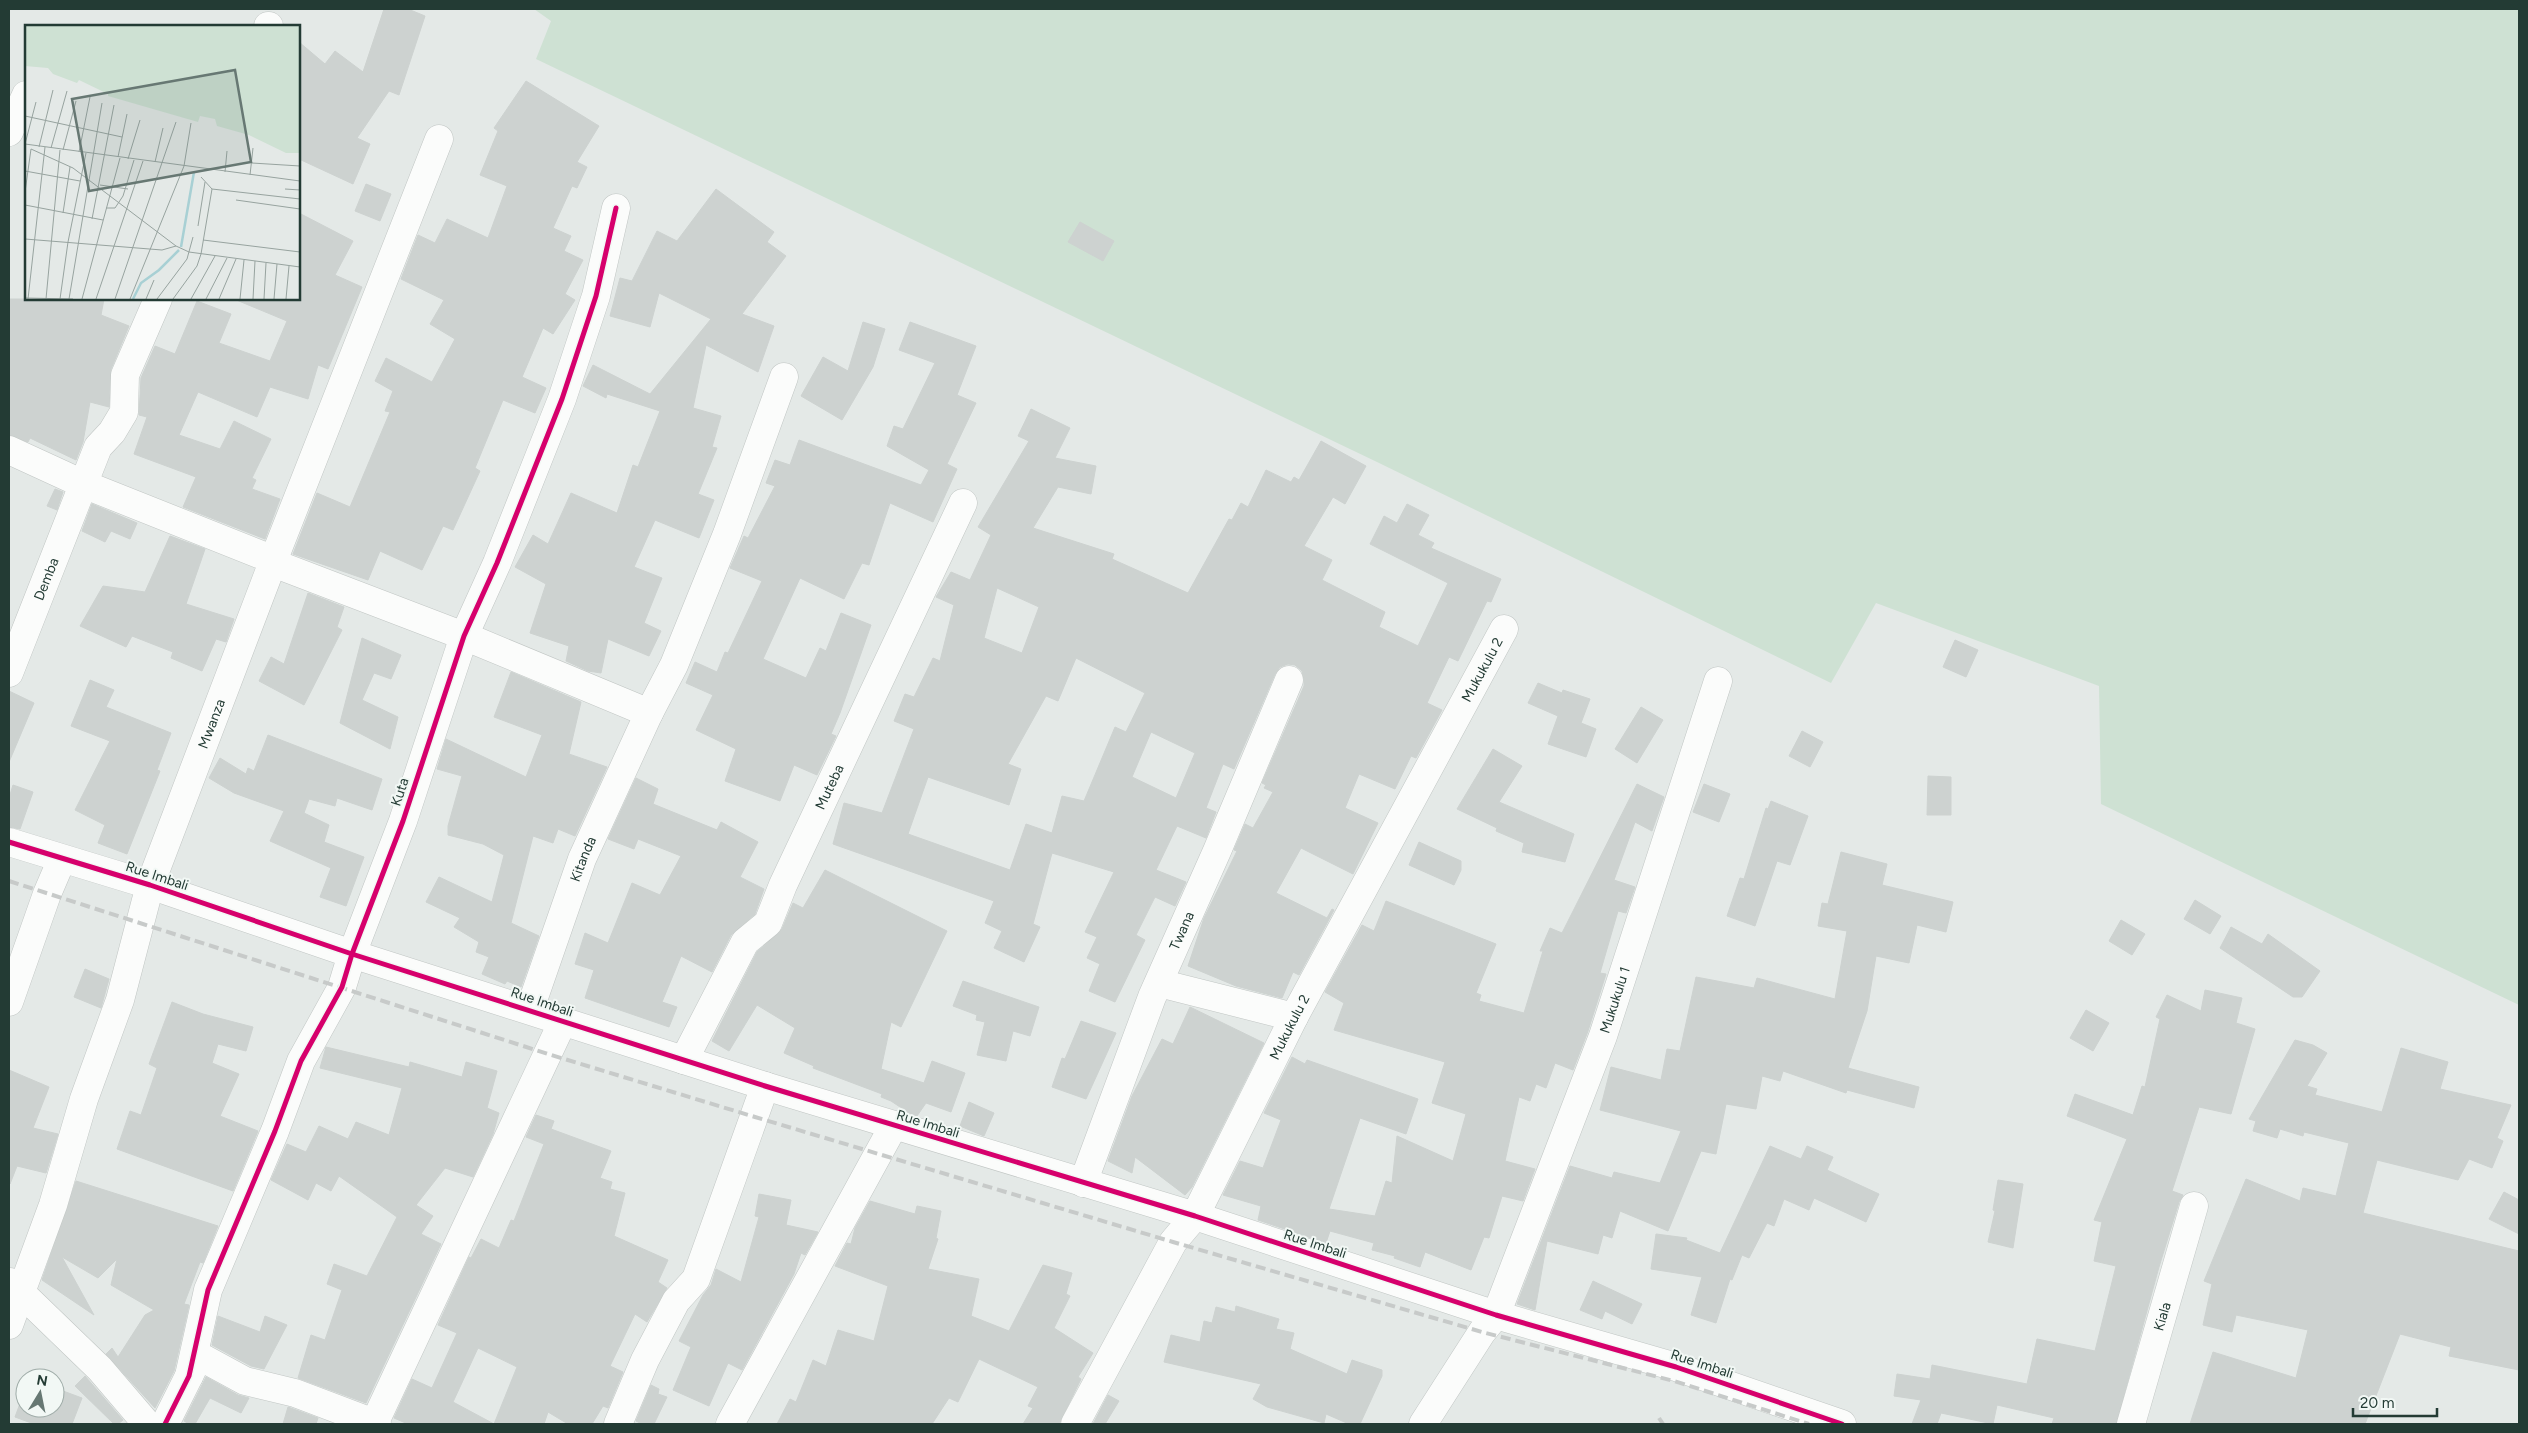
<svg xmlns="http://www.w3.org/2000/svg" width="2528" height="1433" font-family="Figtree,sans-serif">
  <rect width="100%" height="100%" fill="#e4e9e7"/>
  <polygon fill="#cee1d3" points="534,9 2519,9 2519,1005 2101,804 2099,686 1876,603 1831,683 1377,462 536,59 551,21"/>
  <g fill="#cdd2d0" stroke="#cdd2d0" fill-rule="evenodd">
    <polygon points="384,9 408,9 425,16 399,95 389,91 357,138 370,144 353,184 299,159 299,42 325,64 335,51 363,72"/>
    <polygon points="526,81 599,126 577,162 587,167 577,188 572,186 553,228 571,236 564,251 583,260 565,294 575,300 553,334 543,328 522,377 546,388 535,413 503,400 475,468 480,471 453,530 443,526 422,570 380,551 368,580 293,554 317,493 350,507 390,412 385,411 393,391 375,381 386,358 432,382 455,339 430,324 444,300 401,279 418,235 435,243 447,219 488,238 507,186 480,175 498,131 494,128"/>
    <polygon points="366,184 391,194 380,221 355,211"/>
    <polygon points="716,189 774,232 767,242 786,256 742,314 774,326 758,372 706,345 693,408 721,416 712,447 717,448 698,494 714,500 699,538 655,520 634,567 662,578 644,623 661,631 649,656 608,639 601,673 588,671 566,661 569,646 530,633 546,584 515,567 533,535 548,544 571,493 617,513 633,465 638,467 660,411 607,394 606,398 583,386 593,365 650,394 711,319 659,293 650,327 610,316 620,278 632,281 657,231 677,241"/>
    <polygon points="299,213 353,241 335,275 362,287 328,369 318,365 308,399 270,387 257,417 198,392 179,435 220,449 234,421 271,439 252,478 256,480 252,489 280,499 265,539 183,507 196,477 134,454 147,417 139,415 141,378 155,346 175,354 197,301 231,314 219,343 270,361 287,321 234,299 299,299"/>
    <polygon points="1080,222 1114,241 1103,261 1068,242"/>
    <polygon points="9,299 104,299 101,315 129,326 111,369 109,407 90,402 83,442 76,460 30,438 28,442 9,435"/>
    <polygon points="863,322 885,329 873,367 842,420 801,396 823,357 848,371"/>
    <polygon points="910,322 976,346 957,395 976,403 947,464 957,469 933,522 890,503 869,565 862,563 844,599 800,578 763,659 806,678 820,648 826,651 841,613 871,625 840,713 831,734 836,736 817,775 794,765 780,801 725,781 736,749 696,730 713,695 686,683 695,662 717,672 725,652 728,653 762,581 730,568 744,536 748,538 775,486 766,483 775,460 790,465 799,440 921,485 929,470 887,446 894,426 903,429 935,363 899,350"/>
    <path d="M1031 409 1070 428 1055 458 1096 466 1091 494 1058 487 1033 528 1114 554 1112 559 1188 593 1229 519 1232 520 1241 503 1248 507 1266 470 1291 482 1294 477 1299 480 1321 441 1366 466 1345 504 1333 497 1304 546 1332 560 1322 580 1385 612 1379 627 1418 646 1448 583 1370 544 1384 516 1397 523 1407 504 1429 515 1418 535 1434 543 1431 548 1501 579 1491 602 1487 601 1458 661 1449 657 1427 703 1442 710 1416 758 1411 756 1395 789 1359 774 1345 808 1378 823 1353 874 1301 848 1276 893 1327 918 1332 909 1334 910 1299 975 1293 972 1282 998 1236 986 1188 966 1204 918 1237 851 1234 850 1245 824 1253 828 1273 792 1264 788 1266 785 1262 783 1304 686V679L1302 671 1295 665 1288 664 1280 667 1275 674 1234 769 1223 764 1206 808 1216 812 1206 838 1177 826 1156 870 1186 882 1175 906 1155 897 1136 935 1145 940 1115 1002 1089 991 1100 964 1087 958 1097 937 1085 932 1114 872 1052 853 1033 924 1040 927 1024 962 994 948 1002 931 985 923 994 901 833 844 844 803 882 813 914 729 894 721 905 694 914 697 933 658 940 661 954 605 936 597 951 572 970 580 991 535 978 527 1029 441 1018 436ZM997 588 1039 607 1022 653 984 638ZM1076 658 1145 693 1126 732 1115 727 1084 801 1062 796 1052 833 1026 824 1010 870 908 834 928 777 1009 805 1021 769 1008 764 1046 696 1058 701ZM1151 732 1195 753 1176 798 1132 777Z"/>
    <polygon points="55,489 63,492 57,510 47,506"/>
    <polygon points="92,504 137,523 130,539 111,531 105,542 82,531"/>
    <polygon points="170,536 205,549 186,604 234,619 226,642 216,639 202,671 171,658 173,652 132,636 126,647 80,626 103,586 145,592"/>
    <polygon points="308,593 344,607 337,627 342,630 304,705 259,681 271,657 284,664"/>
    <polygon points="362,638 401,655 391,679 374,673 362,700 398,717 390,749 340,723"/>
    <polygon points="1955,640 1978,650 1966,677 1943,667"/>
    <polygon points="511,672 581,702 569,754 607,767 575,836 558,829 553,843 533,836 511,923 539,936 521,987 507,981 505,984 482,974 489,957 476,952 479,942 454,927 460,918 426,902 439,877 492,902 504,855 483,844 448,835 448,826 462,776 437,769 446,739 526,777 542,735 494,717"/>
    <polygon points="90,680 114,690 106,707 171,733 157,770 160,771 127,854 98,843 105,825 75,810 110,741 71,726"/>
    <polygon points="1538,683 1562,693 1563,690 1590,699 1581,723 1596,729 1586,757 1548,744 1558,716 1528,703"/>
    <polygon points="9,691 34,703 9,762"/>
    <polygon points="1641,707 1663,720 1637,763 1615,749"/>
    <polygon points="1802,731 1823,742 1810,767 1789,756"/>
    <polygon points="268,735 382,779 372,810 337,798 335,806 309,799 304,813 329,825 324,842 364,857 346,906 320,897 331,868 270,841 284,811 234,793 209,778 220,758 246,774 248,768 254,771"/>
    <polygon points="1493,749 1522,766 1499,802 1574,834 1565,862 1522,852 1524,843 1496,831 1497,828 1457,809"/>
    <polygon points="1928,776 1951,777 1951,815 1927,815"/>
    <polygon points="636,778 658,789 653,804 717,830 721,822 758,842 740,877 764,889 755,914 731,935 712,972 681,956 662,1002 677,1007 669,1027 585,998 594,970 575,964 585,933 608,943 632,883 660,895 681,856 638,839 634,849 608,839"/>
    <polygon points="1637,784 1664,797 1652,831 1635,822 1614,880 1635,887 1626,913 1618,911 1600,973 1606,974 1588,1031 1573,1070 1555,1063 1546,1088 1536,1084 1530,1101 1519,1097 1505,1161 1535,1169 1523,1201 1502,1196 1489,1238 1484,1237 1471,1270 1425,1252 1420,1267 1394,1258 1395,1256 1372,1250 1374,1243 1330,1231 1326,1243 1258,1220 1261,1206 1223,1195 1240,1161 1263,1168 1281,1120 1264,1113 1292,1057 1305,1064 1307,1060 1418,1099 1406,1134 1360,1118 1329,1209 1375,1216 1386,1181 1392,1183 1397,1136 1453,1161 1466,1114 1432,1103 1445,1062 1334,1030 1344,1003 1325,992 1362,925 1374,931 1386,901 1496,944 1476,993 1481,995 1479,1001 1524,1013 1543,951 1540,951 1550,928 1562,933"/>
    <polygon points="1704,784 1730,794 1719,822 1693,812"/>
    <polygon points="13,785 33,792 20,829 9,827 9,798"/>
    <polygon points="1771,801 1808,816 1790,865 1777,861 1755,926 1727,916 1740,878 1744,879 1766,808 1768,809"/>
    <polygon points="1419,842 1461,861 1461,870 1454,885 1409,865"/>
    <polygon points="1841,852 1887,864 1882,885 1953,902 1946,932 1917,925 1909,963 1876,956 1867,1011 1848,1068 1919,1087 1914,1108 1847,1090 1846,1093 1783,1071 1780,1081 1762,1076 1756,1109 1726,1104 1716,1154 1701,1151 1668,1231 1620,1211 1612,1238 1603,1235 1598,1254 1547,1241 1535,1310 1517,1304 1570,1166 1612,1178 1614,1172 1660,1183 1681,1131 1600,1110 1611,1067 1661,1080 1667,1049 1680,1051 1696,977 1754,988 1757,978 1835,999 1847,931 1818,926 1822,903 1828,904"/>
    <polygon points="825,870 947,931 901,1027 891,1022 881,1069 924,1083 932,1061 965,1073 951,1112 926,1103 917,1116 909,1113 891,1101 881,1097 882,1094 813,1068 814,1066 784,1053 795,1028 757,1005 729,1051 712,1041 757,952 782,929 793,903 803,908"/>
    <polygon points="2195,900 2221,916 2210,934 2184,919"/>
    <polygon points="2121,920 2145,934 2132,955 2109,941"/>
    <polygon points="2231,927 2262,944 2268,934 2320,971 2302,997 2293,997 2220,948"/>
    <polygon points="85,969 109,979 101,1008 74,997"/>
    <polygon points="963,981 1039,1007 1030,1036 1013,1031 1006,1061 977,1055 985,1022 976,1020 977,1015 953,1006"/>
    <polygon points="2205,990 2242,998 2236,1023 2255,1029 2231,1114 2199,1107 2172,1191 2183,1195 2179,1202 2159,1267 2116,1424 2052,1424 2054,1418 1997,1405 1993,1424 1941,1413 1937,1424 1912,1424 1921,1400 1894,1396 1897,1374 1930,1379 1932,1365 2027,1384 2037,1339 2095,1351 2116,1266 2094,1261 2102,1222 2094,1220 2127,1139 2067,1116 2075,1094 2133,1115 2142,1086 2145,1087 2160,1019 2156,1017 2167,995 2201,1011"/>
    <polygon points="172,1002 203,1014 253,1027 246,1051 218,1044 212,1063 239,1074 220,1116 258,1131 233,1191 117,1149 130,1111 141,1115 157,1068 149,1064"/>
    <polygon points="1190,1007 1264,1043 1192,1187 1185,1195 1135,1157 1132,1173 1108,1161 1132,1096 1162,1039 1173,1044"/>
    <polygon points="2086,1010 2109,1023 2093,1051 2070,1038"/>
    <polygon points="1081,1021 1116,1033 1086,1099 1052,1087 1062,1058 1065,1059"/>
    <polygon points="2295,1040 2313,1045 2327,1053 2307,1086 2317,1089 2315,1095 2382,1112 2401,1048 2448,1062 2440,1089 2511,1105 2497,1138 2503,1141 2492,1168 2469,1159 2458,1180 2377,1160 2363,1213 2519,1251 2519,1370 2449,1356 2451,1347 2400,1334 2365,1424 2190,1424 2213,1352 2296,1378 2308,1330 2236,1315 2232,1332 2203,1325 2212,1284 2204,1281 2246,1179 2300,1201 2303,1188 2336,1196 2349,1143 2304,1132 2303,1136 2280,1129 2277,1138 2253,1131 2256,1121 2249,1119"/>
    <polygon points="326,1047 409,1067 410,1062 462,1077 466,1062 497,1071 487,1108 499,1113 493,1134 473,1177 445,1168 416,1205 433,1216 421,1234 441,1244 366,1403 298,1378 311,1335 325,1340 342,1290 327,1284 334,1264 367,1276 397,1217 339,1176 331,1191 316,1183 308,1200 271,1180 287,1144 306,1152 319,1126 348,1139 356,1122 389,1135 402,1088 320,1068"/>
    <polygon points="9,1070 49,1087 33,1128 58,1134 46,1173 17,1166 10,1184"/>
    <polygon points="969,1102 994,1113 984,1136 960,1126"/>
    <path d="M536 1115 554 1121 551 1129 611 1151 600 1178 612 1182 610 1189 625 1193 614 1236 668 1260 658 1282 667 1288 647 1322 635 1314 610 1366 623 1372 608 1408 603 1406 592 1424H568L548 1412 544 1424H408L394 1418 412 1379 432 1388 457 1333 438 1325 469 1257 471 1258 481 1239 499 1248 511 1220 514 1221 544 1144 526 1137ZM478 1348 517 1367 494 1424 453 1402Z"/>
    <polygon points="1770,1146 1801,1159 1807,1146 1833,1157 1827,1170 1879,1194 1866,1222 1814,1198 1809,1210 1784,1199 1774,1226 1767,1223 1749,1258 1742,1255 1732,1280 1730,1279 1716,1323 1691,1315 1702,1277 1651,1269 1656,1234 1687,1238 1686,1240 1720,1253"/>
    <polygon points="1998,1180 2023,1184 2013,1248 1988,1242 1995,1211 1993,1210"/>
    <polygon points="76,1181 218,1226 203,1263 200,1262 184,1304 189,1305 174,1371 155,1408 106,1354 112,1348 118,1357 145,1315 154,1310 111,1285 117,1259 98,1278 62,1257 94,1315 42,1280"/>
    <polygon points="2504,1192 2519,1200 2519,1234 2489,1219"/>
    <polygon points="759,1194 791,1200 786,1225 818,1232 805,1255 801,1253 794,1274 742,1370 728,1363 709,1406 673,1390 691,1347 679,1341 703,1295 711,1285 716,1269 741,1282 759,1217 755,1216"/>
    <polygon points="870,1201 915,1214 917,1206 941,1211 936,1238 938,1239 928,1269 979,1279 971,1316 1009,1331 1043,1265 1072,1273 1066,1294 1070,1296 1054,1328 1093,1353 1078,1377 1081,1379 1059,1424 1023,1424 1033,1408 1028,1406 1038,1387 979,1359 958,1402 949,1398 932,1424 777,1424 790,1399 796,1402 813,1360 826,1366 838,1330 874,1341 888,1286 835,1266 847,1243 851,1244 855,1228"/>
    <polygon points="1593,1281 1642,1304 1632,1324 1605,1311 1602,1319 1580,1310"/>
    <polygon points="1236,1306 1279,1319 1276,1329 1294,1333 1290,1349 1347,1374 1352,1360 1382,1370 1382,1376 1360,1424 1349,1424 1326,1414 1324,1423 1267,1407 1253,1399 1261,1384 1164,1362 1171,1335 1200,1342 1204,1321 1212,1323 1216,1307 1235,1312"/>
    <polygon points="218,1316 260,1332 265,1316 287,1325 264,1369 251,1366 212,1345"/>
    <polygon points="85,1376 123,1420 118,1424 114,1424 75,1386"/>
    <polygon points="206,1377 238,1395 249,1398 241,1413 210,1398 195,1424 189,1424 184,1421"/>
    <polygon points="651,1385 659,1389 658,1394 667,1397 654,1424 642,1424 636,1421"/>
    <polygon points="55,1388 82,1398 72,1424 34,1424 15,1417 25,1390 25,1408 55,1408"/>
    <polygon points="1108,1395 1119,1401 1105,1424 1093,1424"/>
    <polygon points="288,1407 318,1418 316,1424 283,1424"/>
  </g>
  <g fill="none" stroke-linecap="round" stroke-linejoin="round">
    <g stroke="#c1c6c4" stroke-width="29">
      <g id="minor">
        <polyline points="268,26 269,26"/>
        <polyline points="9,132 26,95"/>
        <polyline points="9,450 83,484 264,556 273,563 464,636 649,713"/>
        <path id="s1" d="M9 673 98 447 112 432 124 412 125 375 158 299"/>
        <polyline points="9,842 150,885 352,954 765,1086 1195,1216 1496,1315 1676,1367 1842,1424"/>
        <polyline points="1159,983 1294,1017"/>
        <polyline points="9,1002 47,894 62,859"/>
        <path id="s2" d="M530 1009 582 859 649 713 674 665 727 534 784 377"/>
        <path id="s3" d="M684 1060 745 942 768 923 783 885 963 503"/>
        <path id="s4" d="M1083 1183 1152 997 1217 851 1289 680"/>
        <polyline points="10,1282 100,1369 147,1424"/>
        <path id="s5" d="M9 1325 53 1205 84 1099 120 1000 150 885 279 546 439 139"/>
        <polyline points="189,1376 199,1356 245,1381 295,1393 377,1424"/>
        <polyline points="165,1424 189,1376 208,1290 275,1131 301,1061 342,987 352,954 403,821 464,636 497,563 562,399 596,296 616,208"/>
        <polyline points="374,1424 563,1021"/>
        <polyline points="618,1424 645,1360 676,1301 696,1279 765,1086"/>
        <polyline points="730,1424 894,1125"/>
        <path id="s6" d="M1075 1424 1173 1242 1195 1216 1294 1017 1504 629"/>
        <path id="s7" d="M1423 1424 1482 1332 1496 1315 1603 1036 1718 681"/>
        <path id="s8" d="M2131 1424 2194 1206"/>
      </g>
    </g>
    <use href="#minor" stroke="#fbfcfb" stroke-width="28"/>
    <g stroke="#c7cac9" stroke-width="4" stroke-dasharray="10 5" stroke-linecap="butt">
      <polyline points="9,881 548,1054 755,1117 1173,1242 1482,1332 1674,1381 1809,1424"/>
      <polyline points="1659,1418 1663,1424"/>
    </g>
    <g stroke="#f2f8f5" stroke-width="8">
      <g id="cycleway">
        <polyline points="9,842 150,885 352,954 765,1086 1195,1216 1496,1315 1676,1367 1842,1424"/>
        <polyline points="165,1424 189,1376 208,1290 275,1131 301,1061 342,987 352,954 403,821 464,636 497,563 562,399 596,296 616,208"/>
      </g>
    </g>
    <use href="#cycleway" stroke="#d6006c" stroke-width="5"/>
  </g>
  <g text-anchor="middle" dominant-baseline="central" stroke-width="4" stroke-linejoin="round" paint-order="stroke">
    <g font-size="14" fill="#233b34" stroke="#f2f8f5">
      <text stroke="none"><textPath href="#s1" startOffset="101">Demba</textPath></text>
      <text stroke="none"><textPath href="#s6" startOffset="858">Mukukulu 2</textPath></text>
      <text stroke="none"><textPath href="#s5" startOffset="635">Mwanza</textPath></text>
      <text stroke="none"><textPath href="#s3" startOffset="312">Muteba</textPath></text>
      <text transform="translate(400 792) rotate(-72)">Kuta</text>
      <text stroke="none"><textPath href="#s2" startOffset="159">Kitanda</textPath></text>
      <text transform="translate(157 876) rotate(18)">Rue Imbali</text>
      <text stroke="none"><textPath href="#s4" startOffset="271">Twana</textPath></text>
      <text stroke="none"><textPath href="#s7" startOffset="468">Mukukulu 1</textPath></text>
      <text transform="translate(542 1002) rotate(19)">Rue Imbali</text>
      <text stroke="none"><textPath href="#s6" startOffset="452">Mukukulu 2</textPath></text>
      <text transform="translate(928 1124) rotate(17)">Rue Imbali</text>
      <text transform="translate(1315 1244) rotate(18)">Rue Imbali</text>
      <text stroke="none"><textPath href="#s8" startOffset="112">Kiala</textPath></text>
      <text transform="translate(1702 1364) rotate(18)">Rue Imbali</text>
    </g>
  </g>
  <g transform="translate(25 25)">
    <rect width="275" height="275" fill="#e4e9e7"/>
    <path d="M0 1H275V128H261L224 110 192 101 190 94 175 91 173 97 83 71V69L54 55 52 58 28 49 23 43 0 41Z" fill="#cee1d3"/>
    <path fill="none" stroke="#a8d0d4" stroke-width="2.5" d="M156 222 169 147M108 274 116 258 134 245 154 225"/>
    <path fill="none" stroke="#97a39f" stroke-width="1" d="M0 91 97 112M0 119 275 156M0 119 11 77M14 122 28 65M26 123 42 66M6 124 48 143 151 221M38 125 51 76M54 127 65 72M93 132 102 89M103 134 115 95M130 137 138 103M227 138 275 141M0 146 55 156M200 147 202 126M225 150 228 123M75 160 103 164M187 164 275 174M260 164 275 165M0 167 6 124M211 175 275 184M0 180 78 195M81 183H90L98 171 109 135M38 188 45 142M67 194 89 80M173 201 180 157M0 214 137 225 151 221 164 227 275 242M178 215 275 227M0 273 48 274M3 274 20 122M21 274 35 125M35 274 43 217 61 128M44 274 77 78M57 274 95 133M71 274 118 136M90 274 151 97M105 274 159 141 166 98M121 274 129 255M132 274 162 234 168 212M148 274 172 241 176 229 187 164 176 152M166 274 190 231M181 274 202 233M194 274 211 234M215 274 219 235M228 274 230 236M239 274 241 238M249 274 252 239M261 274 264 241"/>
    <path fill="#677873" fill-opacity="0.15" stroke="#677873" stroke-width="2.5" d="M210 45 226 137 64 166 47 74Z"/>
    <rect width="275" height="275" fill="none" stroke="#233b34" stroke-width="2.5"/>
  </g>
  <rect width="2528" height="1433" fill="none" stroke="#233b34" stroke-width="20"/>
  <g transform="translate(40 1393) rotate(10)"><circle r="24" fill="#f2f8f5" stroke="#9faca8"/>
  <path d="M0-4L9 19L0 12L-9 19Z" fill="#677873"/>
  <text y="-8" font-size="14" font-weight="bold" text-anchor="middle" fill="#233b34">N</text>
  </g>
  <path d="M2353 1408v8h84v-8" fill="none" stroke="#233b34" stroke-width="2.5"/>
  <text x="2360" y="1408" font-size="15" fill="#233b34" stroke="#f2f8f5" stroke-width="4" paint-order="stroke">20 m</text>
</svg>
